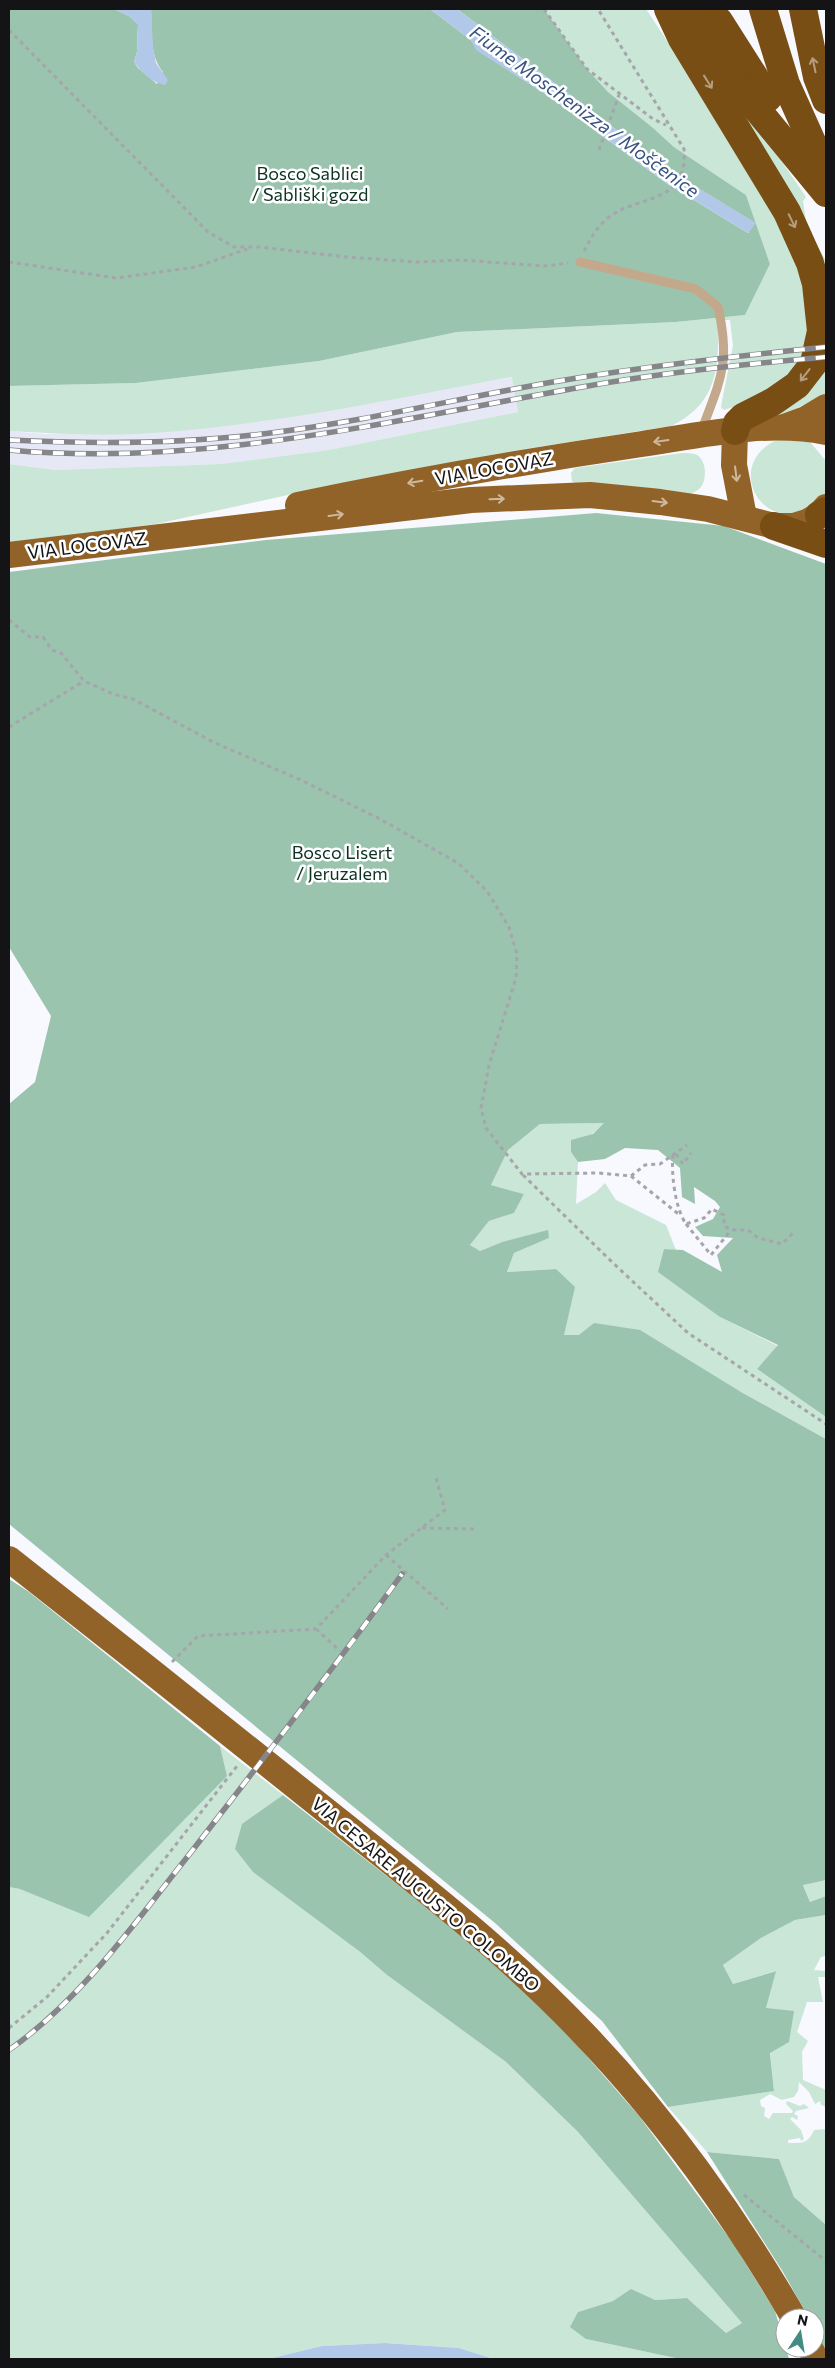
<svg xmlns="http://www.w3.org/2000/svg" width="835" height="2368" font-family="Commissioner,sans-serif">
  <rect width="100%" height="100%" fill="#f8f8ff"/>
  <polygon fill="#e6e8f6" points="513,377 518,412 329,450 221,464 56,470 9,464 9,431 46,434 152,433 259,422"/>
  <g fill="#c9e6d7">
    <path d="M544 9H646L754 173 803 278 811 328 801 365 767 396 724 410 721 407 722 401 733 346 730 320H718C719 368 718 403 671 426L512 451 333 485 156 524 9 544V464L56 470 221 464 329 450 518 412 512 377C393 399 274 425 153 433 105 436 56 434 9 431V386L136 383 319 361 457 332 676 322 745 315 770 264 746 195 674 147 652 127 608 92 587 69Z"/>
    <polygon points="705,57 749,113 806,197 803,201 806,221 812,233 811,234 826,261 826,292"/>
    <polygon points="826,361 826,394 781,416 760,418"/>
    <path d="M779 439 810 442 826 461C826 470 829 483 826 492 824 498 817 502 812 505 763 539 721 463 779 439Z"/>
    <path d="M682 453C686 453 693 453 697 455 707 461 707 481 700 488 697 491 693 493 690 494L577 486 572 481 571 473 575 468Z"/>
    <polygon points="605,1123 571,1152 578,1162 576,1204 596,1192 605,1183 616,1200 666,1225 676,1250 664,1249 720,1317 778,1346 757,1369 826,1417 826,1439 741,1392 579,1335 564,1335 556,1269 507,1272 514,1253 549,1238 502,1242 480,1251 470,1245 489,1221 514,1213 524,1194 491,1185 508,1150 540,1124"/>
    <polygon points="220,1746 283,1795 242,1825 359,1951 387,1975 506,2062 578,2132 742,2323 726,2333 687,2298 655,2300 631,2290 613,2301 578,2312 586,2339 680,2359 494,2359 459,2348 385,2343 322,2346 268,2359 9,2359 9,1887 20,1889 227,1776"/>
    <polygon points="826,1880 826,1896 810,1902 803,1884"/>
    <path d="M826 1915V1956L821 1957 814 1970 826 1971V1977H818L823 2002H807L797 2032 808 2041 802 2052 803 2080 826 2090V2107L821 2105 820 2101 815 2104 809 2092 799 2082 798 2091 794 2097 782 2100 770 2094 760 2100 761 2106 765 2108 764 2116 769 2119 773 2113H792L793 2111 786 2104 787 2101 800 2106 804 2104 809 2108 796 2111 794 2114 798 2116 797 2120 792 2117 790 2119 801 2130 804 2139 801 2141 800 2138 788 2140V2143C802 2143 808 2144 814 2130L826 2129V2225L794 2197 779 2159 707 2152 668 2107 774 2091 766 2008 775 1971 733 1984 723 1965 761 1938 795 1920Z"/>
  </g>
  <g fill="#9bc4af">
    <path d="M9 9H114L129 16 138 24 137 52 134 62 138 68 157 84 163 72C149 55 152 30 151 9H430L471 40 477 50 550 97 666 183 748 233 755 223 672 172 457 9H544L587 69 608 92 652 127 674 147 746 195 770 264 745 315 676 322 457 332 319 361 136 383 9 386Z"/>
    <polygon points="596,513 724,526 826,564 826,1417 757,1369 778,1345 720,1317 658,1272 664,1249 683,1250 722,1272 717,1255 733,1238 703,1236 695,1227 713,1219 720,1207 715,1201 694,1187 695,1204 682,1197 680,1168 658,1150 625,1148 605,1159 578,1162 571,1152 571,1140 593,1134 604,1123 540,1124 508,1150 491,1185 524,1194 514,1213 489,1221 470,1245 480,1251 502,1242 548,1230 549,1238 514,1253 507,1272 556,1269 575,1287 564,1335 579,1335 594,1323 640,1330 741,1392 826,1439 826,1880 803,1885 810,1902 826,1896 826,1915 795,1920 761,1938 723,1965 733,1984 776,1971 766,2008 794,2011 789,2042 770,2053 774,2091 668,2107 602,2021 495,1923 9,1524 9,1104 35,1082 51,1016 9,947 9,572 266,540"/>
    <polygon points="9,1579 29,1592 220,1746 227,1776 89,1917 20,1889 9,1887"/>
    <polygon points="283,1795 443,1920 543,2006 639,2116 733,2243 775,2311 789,2359 680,2359 586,2339 570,2327 578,2312 613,2301 631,2289 655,2300 687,2298 726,2333 742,2323 578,2132 506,2062 387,1975 359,1951 253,1872 235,1849 242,1824"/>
    <polygon points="707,2152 779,2159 794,2197 826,2225 826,2350 815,2330 815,2318 809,2318 783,2272"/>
  </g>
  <g fill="#b2c8e9">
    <path d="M114 9H151L153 47 156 63 168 80 165 85C152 83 141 72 134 62L137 52 138 24 129 16Z"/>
    <polygon points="430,9 457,9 672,172 756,223 748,233 666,183 550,97 476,50 471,40"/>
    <polygon points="385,2343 459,2348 494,2359 268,2359 322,2346"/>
  </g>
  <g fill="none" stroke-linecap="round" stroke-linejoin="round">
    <g stroke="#a5a5ab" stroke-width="3" stroke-dasharray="4 4" stroke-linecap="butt">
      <polyline points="544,9 587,69 653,119 666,125"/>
      <polyline points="9,30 208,232 234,247 260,247 347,257 416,262 461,260 545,266 568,263"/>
      <polyline points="599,150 619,95"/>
      <path d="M584 251C591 237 597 227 609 217 640 194 688 205 684 149L598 9"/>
      <polyline points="9,262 116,278 196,267 247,249"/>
      <polyline points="9,620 30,637 43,637 52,650 61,653 84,681 113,694 133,699 215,743 301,780 380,819 458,863 487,891 509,927 517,954 516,978 489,1065 481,1108 486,1128 522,1174 599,1173 631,1176 645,1165 660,1164 687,1145"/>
      <polyline points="9,727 84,681"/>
      <polyline points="676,1154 683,1164 691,1153"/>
      <path d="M673 1155C671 1173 675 1208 686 1224L704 1218 712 1209 724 1215V1226L731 1230H748L758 1238 782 1244 794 1232"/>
      <polyline points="523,1175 613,1263 688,1333 826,1424"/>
      <polyline points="631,1176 681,1216"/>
      <polyline points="686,1224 711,1255 731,1230"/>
      <polyline points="422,1528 475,1529"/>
      <polyline points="386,1555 448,1609"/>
      <polyline points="316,1629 340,1651"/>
      <polyline points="172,1662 198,1636 316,1629 386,1555 445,1510 436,1478"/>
      <polyline points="9,2028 47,1997 107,1933 237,1766"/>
      <polyline points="744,2195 826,2261"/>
    </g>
    <path stroke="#c3a88b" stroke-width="9" d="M580 262 696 289 718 307C731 364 720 380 701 432"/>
    <g stroke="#926328" stroke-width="26">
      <polyline points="787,426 806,419 826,407"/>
      <polyline points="735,431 734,465 744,517"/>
      <path d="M298 505C412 481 527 461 642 444 701 435 767 420 826 432"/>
      <polyline points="9,555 471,500 590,495 660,502 708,509 774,526 794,526 807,522 819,515 826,507"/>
      <path d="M9 1559C116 1643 223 1728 329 1813 417 1883 507 1952 584 2034 663 2116 737 2219 794 2318"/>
      <polyline points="810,2348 816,2359"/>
    </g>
    <g stroke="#784e14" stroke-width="28">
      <polyline points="668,9 682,39 787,212 810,263 816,284 821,331 814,363 797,385 774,401 743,417 737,423 735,431"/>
      <polyline points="692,9 720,46"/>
      <polyline points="763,9 786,84 826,173"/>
      <polyline points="803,9 817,77 826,100"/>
      <polyline points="719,21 768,98"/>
      <polyline points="696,35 826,193"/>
      <polyline points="819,515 826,511"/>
      <polyline points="774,526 826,544"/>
    </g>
    <g stroke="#85858a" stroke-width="5.5">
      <g id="rail">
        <path d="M9 440C90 444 172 444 253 435 356 424 457 398 559 381 648 366 737 356 826 347"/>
        <path d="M9 450C205 468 396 419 588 386 667 372 746 364 826 357"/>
        <path d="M9 2050C83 1998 136 1921 192 1851 263 1759 334 1668 402 1574"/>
      </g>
    </g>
    <use href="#rail" stroke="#fff" stroke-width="4" stroke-dasharray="11" stroke-linecap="butt"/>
  </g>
  <defs><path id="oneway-shaft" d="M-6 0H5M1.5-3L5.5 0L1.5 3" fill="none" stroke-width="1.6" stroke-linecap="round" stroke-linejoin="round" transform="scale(1.25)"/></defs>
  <g stroke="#b59e7e">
    <use href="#oneway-shaft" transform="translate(814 65) rotate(-102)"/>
    <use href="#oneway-shaft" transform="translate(708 82) rotate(58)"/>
    <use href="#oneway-shaft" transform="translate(792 221) rotate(64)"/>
    <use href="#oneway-shaft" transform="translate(805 375) rotate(128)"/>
  </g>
  <g stroke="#ceb99e">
    <use href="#oneway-shaft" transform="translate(661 441) rotate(172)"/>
    <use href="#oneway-shaft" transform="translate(736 474) rotate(83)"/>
    <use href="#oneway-shaft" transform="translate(415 482) rotate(170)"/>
    <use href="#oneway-shaft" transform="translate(497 499) rotate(-2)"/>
    <use href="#oneway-shaft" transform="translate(660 502) rotate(7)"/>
    <use href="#oneway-shaft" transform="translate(336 515) rotate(-8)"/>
  </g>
  <g text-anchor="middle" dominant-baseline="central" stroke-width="5" stroke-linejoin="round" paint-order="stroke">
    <g font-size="18" fill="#0e3223" stroke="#fff">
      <text x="310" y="173">Bosco Sablici<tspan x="310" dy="21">/ Sabliški gozd</tspan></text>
      <text x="342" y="852">Bosco Lisert<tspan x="342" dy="21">/ Jeruzalem</tspan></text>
    </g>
    <g font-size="18" fill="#141417" stroke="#fff">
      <text transform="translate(494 468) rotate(-10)">VIA LOCOVAZ</text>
      <text transform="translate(87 545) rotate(-7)">VIA LOCOVAZ</text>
      <text transform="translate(426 1894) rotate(40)">VIA CESARE AUGUSTO COLOMBO</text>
    </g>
    <g font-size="19" font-style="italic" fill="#375381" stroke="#fff">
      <text transform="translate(585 111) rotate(36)">Fiume Moschenizza / Moščenice</text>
    </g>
  </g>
  <rect width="835" height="2368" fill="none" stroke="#141417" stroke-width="20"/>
  <g transform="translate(800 2333) rotate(12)"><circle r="24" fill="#ffffff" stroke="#a1a1a2"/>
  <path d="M0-4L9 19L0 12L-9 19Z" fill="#448b84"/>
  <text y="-8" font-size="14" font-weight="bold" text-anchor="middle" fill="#141417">N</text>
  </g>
</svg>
